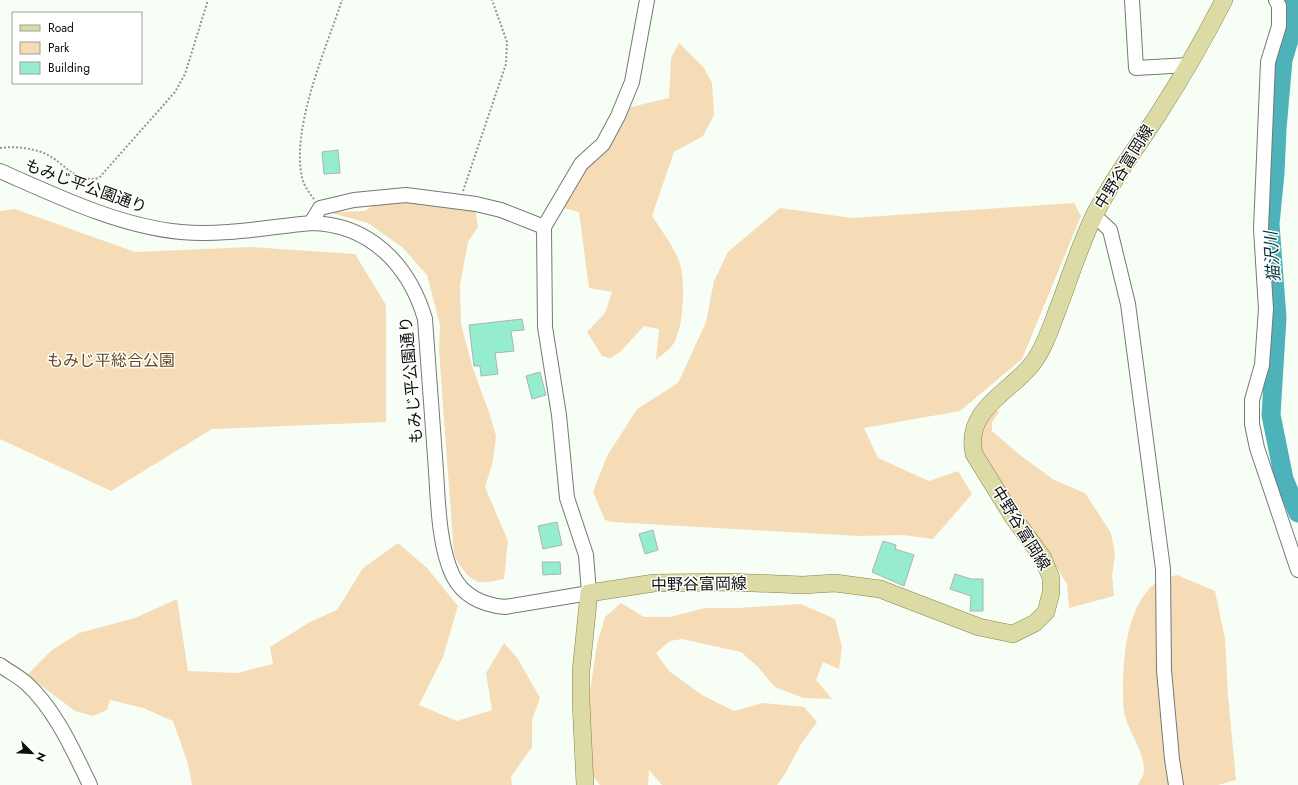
<svg xmlns="http://www.w3.org/2000/svg" width="1298" height="785" font-family="Jost,'Noto Sans JP',sans-serif">
  <rect width="100%" height="100%" fill="#f7fef6"/>
  <g fill="#f6dcb6">
    <path d="M679 43 704 68 712 83 714 115 703 136 674 152 652 216C661 230 673 245 679 261 686 279 684 326 674 343 670 350 661 355 656 360L659 329 644 326 620 352 610 358 602 356 587 332 605 313 612 292 589 288 579 212 564 208 570 188 627 108 669 98 671 58Z"/>
    <path d="M390 199 475 206 478 227 468 242 460 285 461 324 473 369 489 412 496 436 493 461 485 487 508 541 504 579C497 580 487 583 479 582 468 579 458 564 454 554L444 420 439 349 440 325 427 275 402 247 368 223 335 214 333 212 365 211 380 201Z"/>
    <polygon points="1074,203 1081,216 1022,359 960,411 864,428 878,458 929,481 958,471 972,494 933,539 903,535 858,536 612,522 605,520 593,492 607,456 637,409 678,383 706,322 714,281 728,252 780,208 852,218"/>
    <polygon points="15,209 135,252 251,247 355,254 386,305 386,422 212,429 111,491 0,439 0,211"/>
    <polygon points="994,411 1000,411 992,422 992,431 1020,455 1054,480 1085,493 1111,533 1115,555 1112,575 1114,596 1069,608 1067,584 1044,548 1007,495 981,450 982,425"/>
    <polygon points="398,543 427,568 458,606 443,657 419,705 457,721 492,710 486,673 504,643 518,659 540,698 532,720 532,747 511,777 512,785 192,785 188,764 173,721 143,708 110,700 107,710 93,716 75,711 27,675 52,650 79,633 135,618 177,599 188,671 237,673 273,664 270,647 310,622 337,610 363,568"/>
    <path d="M1177 575 1215 591 1225 639 1228 695 1236 780 1218 785H1138C1140 781 1144 775 1144 771 1144 751 1130 734 1125 716 1123 709 1123 699 1123 692 1123 658 1126 614 1150 588 1157 580 1167 577 1177 575Z"/>
    <polygon points="621,603 644,617 670,617 705,608 737,608 801,604 835,619 842,647 839,669 823,662 816,680 832,699 803,698 775,687 757,666 741,652 682,639 670,641 656,653 669,671 702,695 734,711 763,703 804,707 817,722 801,744 785,774 777,785 662,785 649,770 648,785 600,785 592,775 590,765 590,692 597,644 605,617"/>
  </g>
  <g fill="none" stroke-linecap="round" stroke-linejoin="round">
    <polyline stroke="#4db2ba" stroke-width="19" points="1293,0 1297,13 1283,60 1277,129 1275,173 1270,224 1277,318 1271,415 1284,479 1298,513"/>
  </g>
  <g fill="#95eccf" stroke="#aab5b1">
    <polygon points="338,150 340,173 324,174 322,152"/>
    <polygon points="522,319 524,330 511,331 514,351 495,353 498,374 481,376 480,366 474,366 469,325"/>
    <polygon points="540,372 546,395 532,399 526,376"/>
    <polygon points="557,522 562,545 543,549 538,526"/>
    <polygon points="653,530 658,550 645,554 639,534"/>
    <polygon points="883,541 896,545 895,549 914,555 904,586 872,572"/>
    <polygon points="542,562 560,562 561,574 543,575"/>
    <polygon points="955,574 971,579 983,579 983,611 970,611 971,596 950,589"/>
  </g>
  <g fill="none" stroke-linecap="round" stroke-linejoin="round">
    <g stroke="#747a72" stroke-width="16">
      <g id="minor">
        <polyline points="1132,0 1136,68 1189,65"/>
        <polyline points="1276,0 1279,6 1279,26 1268,62 1261,229 1266,309 1262,365 1252,400 1252,424 1257,448 1298,570"/>
        <path d="M0 171C57 196 118 226 181 232 224 236 268 227 311 223 370 224 409 265 425 319 429 370 432 420 436 471 438 503 439 547 453 576 464 597 483 605 505 607L589 593 586 555 567 498 559 415 545 327 544 227 581 164 603 144 618 116 632 82 647 0"/>
        <polyline points="1094,215 1110,230 1128,304 1163,569 1164,670 1172,759 1176,785"/>
        <polyline points="311,223 320,208 354,200 406,195 476,204 501,210 544,227"/>
        <path d="M0 665C8 671 18 676 26 683 55 709 73 750 90 785"/>
      </g>
    </g>
    <g stroke="#84844a" stroke-width="18">
      <path id="major" d="M585 785 581 702V671L589 593 654 583 729 582 803 585 835 583 880 589 979 627 1013 634 1035 623 1046 612 1051 593V578L1043 558 1013 517 974 454C964 409 1010 393 1033 363 1044 348 1050 330 1056 314 1069 281 1080 243 1096 212 1114 177 1138 146 1159 113 1183 76 1204 39 1224 0"/>
    </g>
    <g stroke="#929791" stroke-width="2" stroke-dasharray="2 2" stroke-linecap="butt">
      <path d="M0 148C16 146 32 148 46 154 66 164 74 183 99 178L175 92 185 74 208 0"/>
      <polyline points="463,191 506,64 507,42 492,0"/>
      <path d="M314 199C310 194 305 187 303 181 289 131 326 49 342 0"/>
    </g>
    <use href="#minor" stroke="#fff" stroke-width="14"/>
    <use href="#major" stroke="#dcdba6" stroke-width="17"/>
  </g>
  <g text-anchor="middle" dominant-baseline="central" stroke-width="3" stroke-linejoin="round" paint-order="stroke">
    <g font-size="16" fill="#0d0f0c" stroke="#fff">
      <text transform="translate(1124 167) rotate(-58)">中野谷富岡線</text>
      <text transform="translate(86 186) rotate(20)">もみじ平公園通り</text>
      <text transform="translate(411 380) rotate(-95)">もみじ平公園通り</text>
      <text transform="translate(1021 528) rotate(58)">中野谷富岡線</text>
      <text transform="translate(699 584) rotate(-1)">中野谷富岡線</text>
    </g>
    <g font-size="16" fill="#644717" stroke="#fff">
      <text x="111" y="360">もみじ平総合公園</text>
    </g>
    <g font-size="17" font-style="italic" fill="#08393d" stroke="#fff">
      <text transform="translate(1272 257) rotate(-94)">猫沢川</text>
    </g>
  </g>
  <rect x="12" y="12" width="130" height="72" fill="#ffffff" stroke="#9e9f9e"/>
  <rect x="20" y="25" width="20" height="6" fill="#dcdba6" stroke="#9e9f9e"/>
  <text x="48" y="32" font-size="12" fill="#0d0f0c">Road</text>
  <rect x="20" y="42" width="20" height="12" fill="#f6dcb6" stroke="#9e9f9e"/>
  <text x="48" y="52" font-size="12" fill="#0d0f0c">Park</text>
  <rect x="20" y="62" width="20" height="12" fill="#95eccf" stroke="#9e9f9e"/>
  <text x="48" y="72" font-size="12" fill="#0d0f0c">Building</text>
  <g transform="translate(32 753) rotate(114)" stroke="#ffffff" stroke-width="3" paint-order="stroke">
  <path d="M0-3L7 15L0 10L-7 15Z" fill="#0d0f0c"/>
  <text y="-6" font-size="11" font-weight="bold" text-anchor="middle" fill="#0d0f0c">N</text>
  </g>
</svg>
